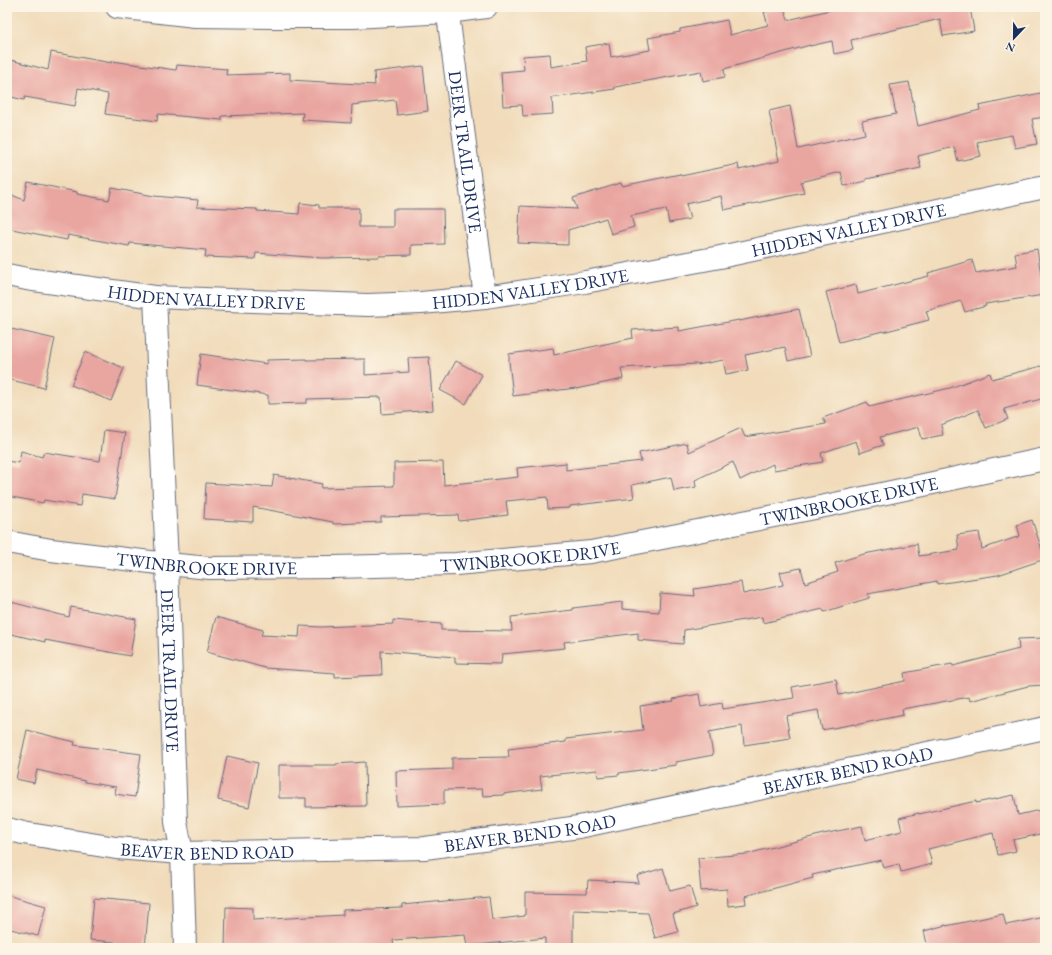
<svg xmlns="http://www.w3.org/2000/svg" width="1052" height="955" font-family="'EB Garamond',serif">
  <rect width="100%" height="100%" fill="#fcf5e5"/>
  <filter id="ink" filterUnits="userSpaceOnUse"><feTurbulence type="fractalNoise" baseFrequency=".025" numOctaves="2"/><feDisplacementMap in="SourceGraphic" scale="8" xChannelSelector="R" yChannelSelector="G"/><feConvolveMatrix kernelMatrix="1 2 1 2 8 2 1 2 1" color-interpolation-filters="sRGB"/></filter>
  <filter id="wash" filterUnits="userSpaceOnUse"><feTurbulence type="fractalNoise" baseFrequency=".012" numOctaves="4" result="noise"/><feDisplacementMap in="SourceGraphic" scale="16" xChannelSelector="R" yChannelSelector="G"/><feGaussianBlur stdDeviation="0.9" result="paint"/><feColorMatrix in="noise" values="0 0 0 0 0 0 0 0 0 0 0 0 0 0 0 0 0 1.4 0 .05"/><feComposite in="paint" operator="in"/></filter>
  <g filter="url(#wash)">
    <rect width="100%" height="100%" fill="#f1dbba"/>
    <g id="blocks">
      <g fill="#e9a5a0">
        <polygon points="783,7 784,7 788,20 830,10 829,7 970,7 974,31 943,36 940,19 851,40 853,50 834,54 832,41 810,46 810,45 724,69 725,77 703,81 701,71 615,87 615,89 552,98 553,114 523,116 522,105 503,106 501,72 524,70 523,56 550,54 551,67 587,61 585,47 609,43 611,57 650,50 648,38 680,32 680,29 727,20 730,35 768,25 764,12"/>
        <polygon points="51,52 112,63 112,61 176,70 177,65 227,69 226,75 290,73 290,80 375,85 374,72 423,66 428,111 397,115 395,100 352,105 351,123 302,120 303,113 222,116 222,120 158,114 157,121 105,114 108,94 78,88 75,106 25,97 24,100 7,96 7,59 48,70"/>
        <polygon points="909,82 918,126 980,110 979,106 1045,92 1045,117 1032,119 1037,144 1015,148 1012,135 977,142 981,156 958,161 954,147 918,156 921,168 866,179 866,181 844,186 841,172 801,182 804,193 724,210 721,196 686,204 690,219 669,223 666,209 631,216 634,227 611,234 606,218 568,230 568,245 518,243 520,206 577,209 573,198 621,183 622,186 680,174 681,176 738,164 739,170 779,161 769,111 790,106 798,149 865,134 862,121 896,114 890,85"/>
        <polygon points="28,182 77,192 77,194 109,200 112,188 154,196 198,200 197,207 257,209 257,211 299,214 300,203 319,205 319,208 359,208 359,227 393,227 393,209 443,209 444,244 411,245 411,255 379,256 379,257 322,258 256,253 255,259 205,257 206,250 130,243 129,246 68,235 67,240 7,228 7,193 24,200"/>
        <polygon points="1037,249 1044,295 985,304 986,306 965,312 961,301 926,311 929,320 883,332 883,331 839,342 826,292 856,285 858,294 929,276 928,273 972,260 976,273 1017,266 1015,253"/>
        <polygon points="799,309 810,356 788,361 785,347 745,355 748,370 726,374 723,360 697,365 696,364 621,368 623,379 576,389 576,388 513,396 509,361 509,354 553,348 554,355 633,338 632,330 679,327 679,331 739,320 739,321"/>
        <polygon points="7,328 55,339 44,388 7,379"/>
        <polygon points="85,352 124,368 111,401 71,385"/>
        <polygon points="201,354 267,364 267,360 306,359 306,360 365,359 365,375 409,372 408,358 429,357 433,410 382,414 381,397 307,399 307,403 268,404 268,395 197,385"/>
        <polygon points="456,361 482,375 466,404 440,390"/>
        <polygon points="1045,365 1045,398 1004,409 1008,419 986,428 978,410 941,425 943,435 922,439 919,427 880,437 883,445 860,453 856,441 821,453 823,462 774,470 773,464 740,480 733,462 695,480 696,487 674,491 671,477 632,485 634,498 570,506 570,508 548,509 547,497 506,501 508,515 459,521 458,515 381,517 381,522 333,524 333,522 253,507 253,522 204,519 206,483 272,487 274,475 322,484 321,488 394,486 394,463 443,462 444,485 518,477 517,468 566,463 566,470 641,461 639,453 687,443 689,452 741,428 745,437 826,424 823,418 867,402 869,407 950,388 990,373 992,379"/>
        <polygon points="104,430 125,433 115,499 82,494 80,506 44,500 43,503 7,496 7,461 19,463 21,451 42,457 44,452 100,461"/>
        <polygon points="1032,520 1045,559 998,575 937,584 937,581 868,594 869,598 824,612 823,609 763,623 762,617 684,630 683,644 638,640 638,633 564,642 565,648 502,654 501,664 455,663 455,657 381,651 382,675 335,677 335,673 265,668 207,652 216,617 263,630 261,635 299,637 300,626 321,627 393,624 393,620 441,624 441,630 512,631 511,617 573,610 573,608 622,602 622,609 659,612 660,593 695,596 694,589 741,582 743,594 783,585 780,572 801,568 805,583 838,572 835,563 864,554 917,544 919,556 959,550 957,535 979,532 982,549 1020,536 1017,525"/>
        <polygon points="7,601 69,617 71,607 136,619 130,656 45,640 45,642 7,633"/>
        <polygon points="1045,638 1045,685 1028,686 970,701 969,697 902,709 903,715 855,725 855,724 822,730 818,710 786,716 790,738 744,745 742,726 709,732 713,755 676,762 676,765 619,773 619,775 598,777 597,770 540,776 542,789 503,794 503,795 483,796 482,789 444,790 444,804 397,806 396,771 452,769 452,758 509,757 508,749 566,742 566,739 643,730 640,706 674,701 673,699 699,694 701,707 722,703 723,709 794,698 792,687 836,679 839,695 905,681 904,673 952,664 953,666 1019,649 1018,639"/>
        <polygon points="27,730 75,742 74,745 141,754 135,797 115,794 116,787 85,782 85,781 37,770 34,783 16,779"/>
        <polygon points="227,756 258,763 249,807 218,800"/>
        <polygon points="365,762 366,806 306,807 306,798 279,798 279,765 336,765 336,764"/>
        <polygon points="1014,795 1018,815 1040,810 1045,831 1045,833 1013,840 1016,851 998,855 993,833 928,849 932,864 901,872 899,864 883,868 881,860 812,875 813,878 745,896 746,904 728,906 727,889 701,891 698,858 747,854 823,834 862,826 865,840 902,831 899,818 919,813 919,814 976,801 976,803"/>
        <polygon points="663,868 670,891 690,886 696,907 673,914 678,932 655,938 648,913 573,910 573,948 545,948 545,938 467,946 465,935 393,940 394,948 225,948 226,907 253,908 253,920 343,915 343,910 402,908 402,905 489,897 492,920 525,916 525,892 587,893 588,880 639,883 637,876"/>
        <polygon points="7,895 46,906 38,936 7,928"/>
        <polygon points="94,898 149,903 145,948 115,948 115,942 90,940"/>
        <polygon points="1003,914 1006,925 1045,917 1045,948 928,948 924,931 946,925 946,926"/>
      </g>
    </g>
  </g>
  <g filter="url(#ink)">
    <use href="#blocks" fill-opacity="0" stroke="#666b7e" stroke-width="1"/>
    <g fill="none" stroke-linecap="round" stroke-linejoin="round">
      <g stroke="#666b7e" stroke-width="24">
        <g id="minor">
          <polyline points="117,7 195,16 278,17 353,17 448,12 486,7"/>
          <path id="s1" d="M447 7 485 297"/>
          <path id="s2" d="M7 275 27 279 155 297 253 301 368 305 421 303 485 297 585 282 720 257 1045 187"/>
          <path id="s3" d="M155 297 167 564 176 822 182 853 185 948"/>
          <path id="s4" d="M7 542 51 550 167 564 210 568 334 567 456 564 591 552 830 505 1045 459"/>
          <path id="s5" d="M7 829 23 833 116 848 182 853 425 848 579 827 1045 728"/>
        </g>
      </g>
      <use href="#minor" stroke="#fff" stroke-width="22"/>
    </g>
  </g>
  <g text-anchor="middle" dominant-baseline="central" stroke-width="3" stroke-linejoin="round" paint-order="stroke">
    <g font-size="18" fill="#1b2f5e" stroke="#fcf5e5">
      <text stroke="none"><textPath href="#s1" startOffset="146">DEER TRAIL DRIVE</textPath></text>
      <text stroke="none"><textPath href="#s2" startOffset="850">HIDDEN VALLEY DRIVE</textPath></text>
      <text stroke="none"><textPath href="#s2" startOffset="526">HIDDEN VALLEY DRIVE</textPath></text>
      <text stroke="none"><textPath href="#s2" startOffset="201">HIDDEN VALLEY DRIVE</textPath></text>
      <text stroke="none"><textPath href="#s4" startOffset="849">TWINBROOKE DRIVE</textPath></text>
      <text stroke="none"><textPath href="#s4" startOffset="525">TWINBROOKE DRIVE</textPath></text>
      <text stroke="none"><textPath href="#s4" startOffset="201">TWINBROOKE DRIVE</textPath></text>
      <text stroke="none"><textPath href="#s3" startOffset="374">DEER TRAIL DRIVE</textPath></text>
      <text stroke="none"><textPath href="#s5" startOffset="850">BEAVER BEND ROAD</textPath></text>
      <text stroke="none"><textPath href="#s5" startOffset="526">BEAVER BEND ROAD</textPath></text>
      <text stroke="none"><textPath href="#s5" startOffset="202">BEAVER BEND ROAD</textPath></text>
    </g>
  </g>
  <rect width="1052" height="955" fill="none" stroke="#fcf5e5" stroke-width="24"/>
  <g transform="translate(1014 38) rotate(202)" stroke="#fcf5e5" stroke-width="3" paint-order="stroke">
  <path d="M0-3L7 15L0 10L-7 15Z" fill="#1b2f5e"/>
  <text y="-6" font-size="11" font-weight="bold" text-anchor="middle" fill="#1b2f5e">N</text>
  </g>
</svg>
